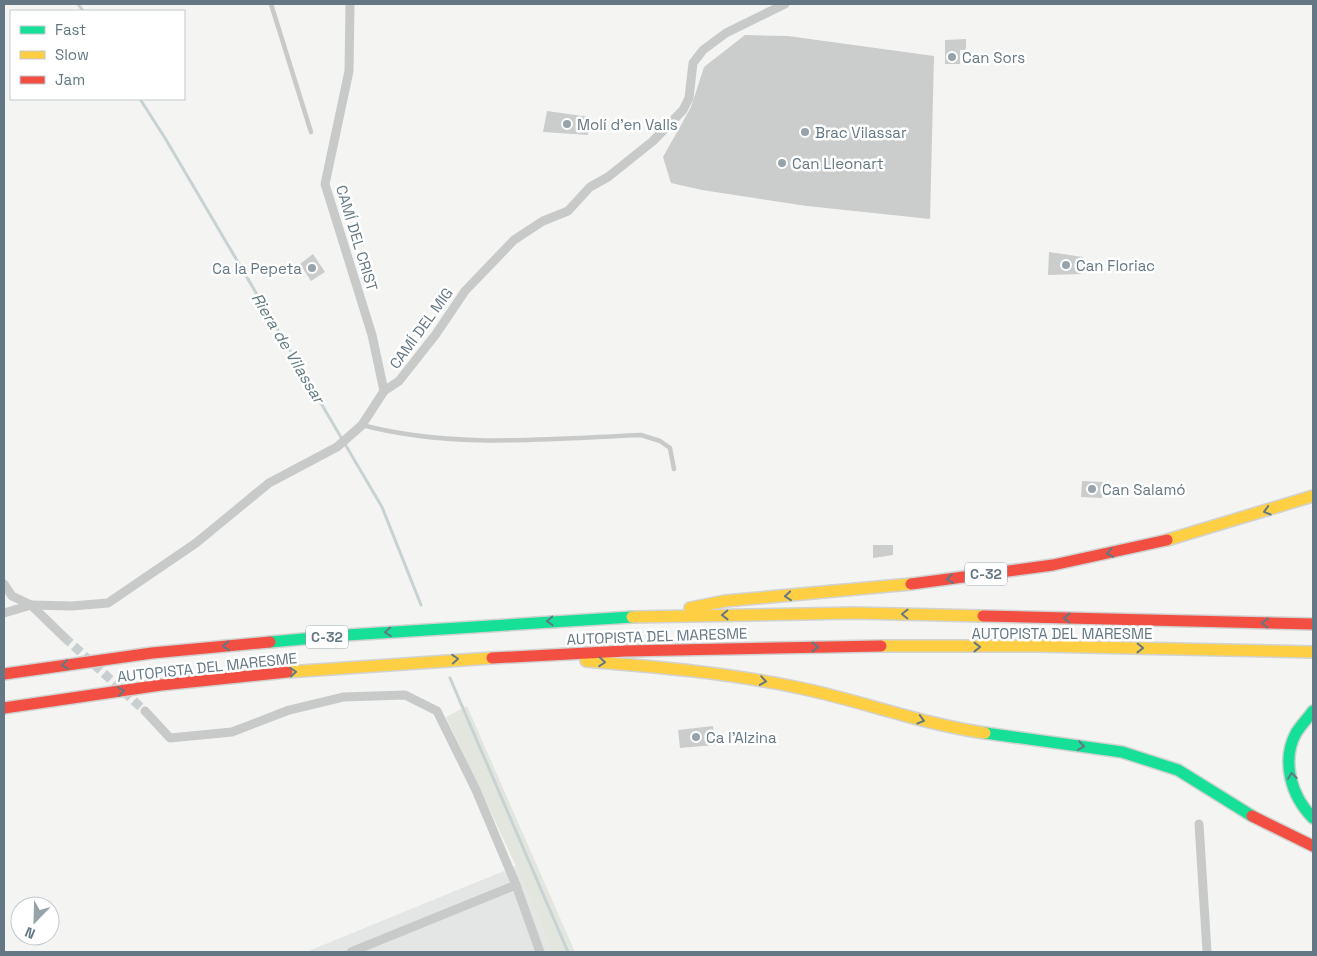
<svg xmlns="http://www.w3.org/2000/svg" width="1317" height="956" font-family="'Space Grotesk',sans-serif">
  <rect width="100%" height="100%" fill="#f4f4f2"/>
  <polygon fill="#e4e6e5" points="516,866 551,952 306,952"/>
  <polygon fill="#e3e6df" points="467,706 575,952 551,952 516,866 446,717"/>
  <g fill="none" stroke-linecap="round" stroke-linejoin="round">
    <g stroke="#c7d2d3" stroke-width="3">
      <polyline points="78,4 83,11"/>
      <polyline points="140,99 165,138 382,507 421,605"/>
      <polyline points="450,678 568,952"/>
    </g>
  </g>
  <g fill="#cbcdcd">
    <polygon points="745,35 788,36 934,56 930,219 807,206 702,190 671,183 663,157 691,107 704,67"/>
    <polygon points="966,39 966,50 960,50 960,64 945,64 945,40"/>
    <polygon points="547,111 590,117 588,135 543,132"/>
    <polygon points="1049,252 1083,257 1082,274 1048,275"/>
    <polygon points="313,254 325,272 311,281 300,264"/>
    <polygon points="1082,481 1103,482 1102,498 1081,497"/>
    <polygon points="873,545 893,545 893,555 873,558"/>
    <polygon points="713,726 715,745 680,748 678,730"/>
  </g>
  <g fill="none" stroke-linecap="round" stroke-linejoin="round">
    <polyline stroke="#c8cfd1" stroke-width="9" stroke-dasharray="9 4.5" stroke-linecap="butt" points="64,637 145,711"/>
    <g stroke="#d1d2d2" stroke-width="14">
      <g id="fast">
        <polyline points="270,642 347,635 632,617"/>
        <path d="M1313 711C1308 718 1301 725 1296 733 1281 761 1291 796 1313 818"/>
        <polyline points="985,733 1122,752 1178,770 1252,816"/>
      </g>
    </g>
    <g stroke="#d1d2d2" stroke-width="14">
      <g id="slow">
        <polyline points="1167,540 1313,496"/>
        <polyline points="690,608 725,601 911,584"/>
        <polyline points="632,617 855,613 983,616"/>
        <polyline points="881,646 1038,646 1313,652"/>
        <path d="M586 661C658 667 730 673 800 688 862 701 922 724 985 733"/>
        <polyline points="287,672 492,658"/>
      </g>
    </g>
    <g stroke="#d1d2d2" stroke-width="14">
      <g id="jam">
        <polyline points="911,584 1053,565 1167,540"/>
        <polyline points="983,616 1313,624"/>
        <polyline points="492,658 625,651 881,646"/>
        <polyline points="4,674 152,653 270,642"/>
        <polyline points="4,708 161,685 287,672"/>
        <polyline points="1252,816 1313,846"/>
      </g>
    </g>
    <g stroke="#c8caca" stroke-width="4.5">
      <polyline points="271,4 311,132"/>
      <path d="M362 425C453 449 547 439 641 435L660 441 670 448 674 469"/>
    </g>
    <g stroke="#c8caca" stroke-width="9">
      <polyline points="350,4 349,71 325,184 372,335 384,391"/>
      <polyline points="4,584 12,596 31,605 64,637"/>
      <polyline points="4,613 31,605 72,606 108,603 196,543 269,483 337,447 362,425 384,391 399,381 436,334 465,291 514,240 543,221 568,211 590,187 608,177 653,141 683,110 689,98 693,63 703,50 726,33 785,4"/>
      <polyline points="145,711 170,738 232,732 289,710 343,697 405,695 437,711 476,790 516,885 540,952"/>
      <polyline points="1199,824 1207,952"/>
      <polyline points="351,952 516,885"/>
    </g>
    <use href="#fast" stroke="#16e098" stroke-width="11"/>
    <use href="#slow" stroke="#ffcf43" stroke-width="11"/>
    <use href="#jam" stroke="#f24e42" stroke-width="11"/>
  </g>
  <defs><path id="oneway-chevron" d="M-2-3.5L2.5 0L-2 3.5" fill="none" stroke-width="1.6" stroke-linecap="round" stroke-linejoin="round" transform="scale(1.25)"/></defs>
  <g stroke="#637884">
    <use href="#oneway-chevron" transform="translate(1267 511) rotate(164)"/>
    <use href="#oneway-chevron" transform="translate(1110 553) rotate(169)"/>
    <use href="#oneway-chevron" transform="translate(950 579) rotate(172)"/>
    <use href="#oneway-chevron" transform="translate(788 596) rotate(175)"/>
    <use href="#oneway-chevron" transform="translate(905 614) rotate(-179)"/>
    <use href="#oneway-chevron" transform="translate(725 615) rotate(179)"/>
    <use href="#oneway-chevron" transform="translate(1067 618) rotate(-179)"/>
    <use href="#oneway-chevron" transform="translate(550 621) rotate(177)"/>
    <use href="#oneway-chevron" transform="translate(1265 623) rotate(-179)"/>
    <use href="#oneway-chevron" transform="translate(388 632) rotate(176)"/>
    <use href="#oneway-chevron" transform="translate(226 646) rotate(175)"/>
    <use href="#oneway-chevron" transform="translate(815 647)"/>
    <use href="#oneway-chevron" transform="translate(977 647)"/>
    <use href="#oneway-chevron" transform="translate(1140 648) rotate(1)"/>
    <use href="#oneway-chevron" transform="translate(455 659) rotate(-4)"/>
    <use href="#oneway-chevron" transform="translate(602 662) rotate(4)"/>
    <use href="#oneway-chevron" transform="translate(65 665) rotate(172)"/>
    <use href="#oneway-chevron" transform="translate(293 672) rotate(-5)"/>
    <use href="#oneway-chevron" transform="translate(763 681) rotate(9)"/>
    <use href="#oneway-chevron" transform="translate(121 691) rotate(-8)"/>
    <use href="#oneway-chevron" transform="translate(921 720) rotate(16)"/>
    <use href="#oneway-chevron" transform="translate(1081 746) rotate(8)"/>
    <use href="#oneway-chevron" transform="translate(1292 776) rotate(-96)"/>
  </g>
  <g fill="#96a3aa" stroke="#fff" stroke-width="2">
    <circle cx="952" cy="57" r="5"/>
    <circle cx="567" cy="124" r="5"/>
    <circle cx="805" cy="132" r="5"/>
    <circle cx="782" cy="163" r="5"/>
    <circle cx="1066" cy="265" r="5"/>
    <circle cx="312" cy="268" r="5"/>
    <circle cx="1092" cy="489" r="5"/>
    <circle cx="696" cy="737" r="5"/>
  </g>
  <g text-anchor="middle" dominant-baseline="central" stroke-width="5" stroke-linejoin="round" paint-order="stroke">
    <g fill="#fff" stroke="#92a0a9" stroke-width="1">
      <rect x="965" y="562.5" width="42" height="23" rx="4"/>
      <rect x="306" y="625.5" width="42" height="23" rx="4"/>
    </g>
    <g font-size="14" font-weight="bold" fill="#637884">
      <text x="986" y="574">C-32</text>
      <text x="327" y="637">C-32</text>
    </g>
    <g font-size="15" fill="#637884" stroke="#fff" text-anchor="start">
      <text x="962" y="57">Can Sors</text>
      <text x="577" y="124">Molí d'en Valls</text>
      <text x="815" y="132">Brac Vilassar</text>
      <text x="792" y="163">Can Lleonart</text>
      <text x="1076" y="265">Can Floriac</text>
      <text x="302" y="268" text-anchor="end">Ca la Pepeta</text>
      <text x="1102" y="489">Can Salamó</text>
      <text x="706" y="737">Ca l'Alzina</text>
    </g>
    <g font-size="15" fill="#637884" stroke="#fff">
      <text transform="translate(357 238) rotate(73)">CAMÍ DEL CRIST</text>
      <text transform="translate(421 328) rotate(-54)">CAMÍ DEL MIG</text>
      <text x="1062" y="633">AUTOPISTA DEL MARESME</text>
      <text transform="translate(657 636) rotate(-2)">AUTOPISTA DEL MARESME</text>
      <text transform="translate(207 667) rotate(-6)">AUTOPISTA DEL MARESME</text>
    </g>
    <g font-size="16" font-style="italic" fill="#5f7b80" stroke="#fff">
      <text transform="translate(288 348) rotate(59)">Riera de Vilassar</text>
    </g>
  </g>
  <rect width="1317" height="956" fill="none" stroke="#637884" stroke-width="10"/>
  <rect x="10" y="10" width="175" height="90" fill="#ffffff" stroke="#c1c9ce"/>
  <rect x="20" y="26" width="25" height="8" fill="#16e098" stroke="#c1c9ce"/>
  <text x="55" y="35" font-size="15" fill="#637884">Fast</text>
  <rect x="20" y="51" width="25" height="8" fill="#ffcf43" stroke="#c1c9ce"/>
  <text x="55" y="60" font-size="15" fill="#637884">Slow</text>
  <rect x="20" y="76" width="25" height="8" fill="#f24e42" stroke="#c1c9ce"/>
  <text x="55" y="85" font-size="15" fill="#637884">Jam</text>
  <g transform="translate(35 921) rotate(203)"><circle r="24" fill="#ffffff" stroke="#c1c9ce"/>
  <path d="M0-4L9 19L0 12L-9 19Z" fill="#96a3aa"/>
  <text y="-8" font-size="14" font-weight="bold" text-anchor="middle" fill="#637884">N</text>
  </g>
</svg>
